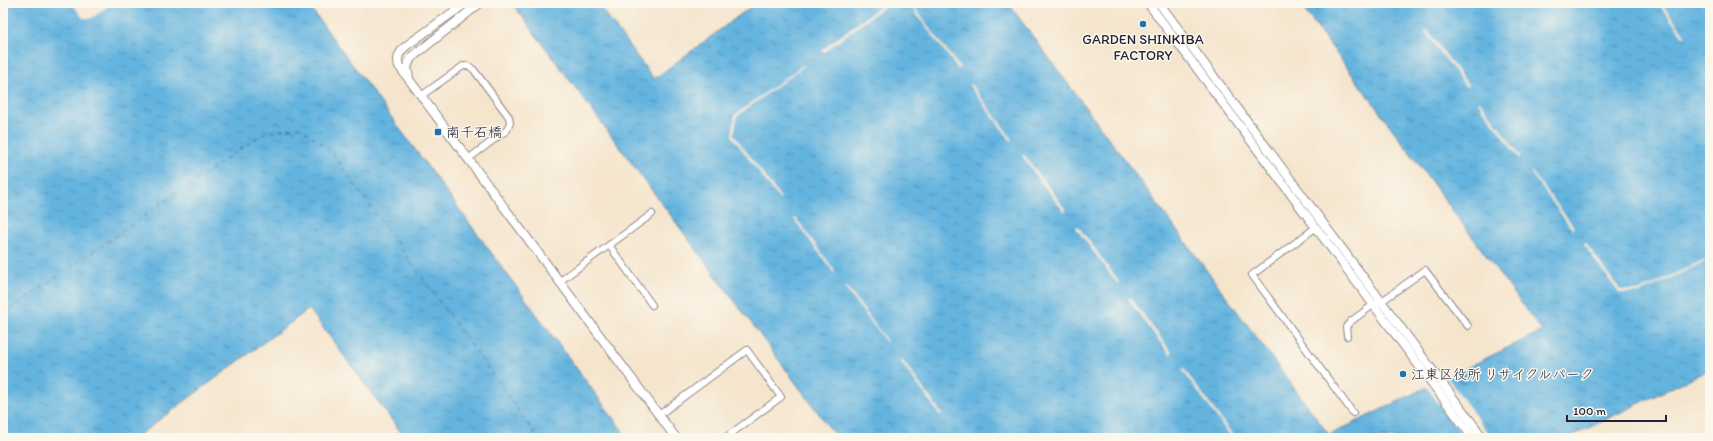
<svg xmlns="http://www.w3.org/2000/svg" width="1713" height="441" font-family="Itim,'Klee One',sans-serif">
  <defs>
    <pattern id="water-ripples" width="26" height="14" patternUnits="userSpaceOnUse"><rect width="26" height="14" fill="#64b4df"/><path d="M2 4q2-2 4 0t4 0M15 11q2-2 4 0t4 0" fill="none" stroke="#5292b6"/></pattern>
  </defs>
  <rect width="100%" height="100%" fill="#fbf7ec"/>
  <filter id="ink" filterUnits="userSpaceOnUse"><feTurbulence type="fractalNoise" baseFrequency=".025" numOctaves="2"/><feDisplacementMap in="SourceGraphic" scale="8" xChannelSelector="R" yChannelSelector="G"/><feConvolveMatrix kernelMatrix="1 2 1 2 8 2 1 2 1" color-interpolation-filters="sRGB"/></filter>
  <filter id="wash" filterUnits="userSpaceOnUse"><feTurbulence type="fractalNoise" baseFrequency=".012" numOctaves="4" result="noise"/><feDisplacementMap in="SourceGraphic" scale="16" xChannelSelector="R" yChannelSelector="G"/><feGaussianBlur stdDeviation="0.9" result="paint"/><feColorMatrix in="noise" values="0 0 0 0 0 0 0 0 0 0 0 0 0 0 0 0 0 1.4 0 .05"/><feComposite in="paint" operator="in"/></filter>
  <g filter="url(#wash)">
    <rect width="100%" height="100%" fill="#f5e5cd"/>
    <polygon fill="#85dc9f" stroke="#547f6d" points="451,19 452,21 410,52 409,50"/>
    <g fill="url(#water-ripples)" stroke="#436b8d">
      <polygon points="3,3 307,3 628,438 405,438 309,309 135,438 3,438"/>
      <polygon points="512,3 597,3 654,79 756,3 1008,3 1329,435 1542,331 1299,3 1710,3 1710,369 1568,438 1496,438 1498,436 1496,435 1494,436 1495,438 837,438"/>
    </g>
    <g fill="#f5e5cd">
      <polygon points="72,3 86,3 88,6 93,3 112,3 92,18 83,18"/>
      <polygon points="885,3 889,3 824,52 822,50"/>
      <polygon points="900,3 911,3 960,68 958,69 909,4"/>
      <polygon points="1658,3 1661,3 1685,35 1683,36"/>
      <polygon points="1427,30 1468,85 1466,87 1425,31"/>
      <polygon points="803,65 804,66 737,116 734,135 781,198 779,199 732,136 735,115"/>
      <polygon points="971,84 1012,139 1011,141 969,85"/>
      <polygon points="1480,101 1521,157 1519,158 1478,102"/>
      <polygon points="1024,155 1066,210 1064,212 1022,156"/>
      <polygon points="1532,172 1574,227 1572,229 1531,173"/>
      <polygon points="796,218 835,271 834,273 794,219"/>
      <polygon points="1078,226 1119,282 1117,283 1076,228"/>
      <polygon points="1586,243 1620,290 1640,291 1710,257 1710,259 1640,293 1619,293 1584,245"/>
      <polygon points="847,287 887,341 886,342 845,288"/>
      <polygon points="1130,297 1172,353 1170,355 1128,299"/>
      <polygon points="902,360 942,414 940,415 900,361"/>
      <polygon points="1184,369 1235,438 1232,438 1182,370"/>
      <polygon points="1446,376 1492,438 1464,438 1426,386"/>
    </g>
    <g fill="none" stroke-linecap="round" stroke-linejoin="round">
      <polyline stroke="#395574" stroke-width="1" stroke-dasharray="5 4" stroke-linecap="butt" points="3,314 264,133 300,127 329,149 538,438"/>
    </g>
  </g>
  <g filter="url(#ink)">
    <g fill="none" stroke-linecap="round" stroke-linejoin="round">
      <g stroke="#8c8484" stroke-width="8">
        <g id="minor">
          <polyline points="421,96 463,66 469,66 474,70 509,117 510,123 507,130 468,159"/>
          <polyline points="1315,228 1252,275 1353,413"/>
          <polyline points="609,245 652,305"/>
          <polyline points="560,281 652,214"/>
          <polyline points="1347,336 1346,327 1350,322 1373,305 1382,301 1425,270 1468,326"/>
          <polyline points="659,415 747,350 781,397 725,438"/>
        </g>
      </g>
      <g stroke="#8c8484" stroke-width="10">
        <g id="tertiary">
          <path d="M466 3 406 46C400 52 396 57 399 66L676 438"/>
          <polyline points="1148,3 1473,438"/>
          <polyline points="1159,3 1483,438"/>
          <polyline points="409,77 407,67 411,58 480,3"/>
        </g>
      </g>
      <use href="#minor" stroke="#fff" stroke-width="6"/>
      <use href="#tertiary" stroke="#fff" stroke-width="8"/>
    </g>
  </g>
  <g fill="#1f6fb2" stroke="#fbf7ec" stroke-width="1.5">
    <circle cx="1143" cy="24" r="4"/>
    <rect x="434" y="128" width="8" height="8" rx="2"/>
    <circle cx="1403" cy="374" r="4"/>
  </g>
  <g text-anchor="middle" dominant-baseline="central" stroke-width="3" stroke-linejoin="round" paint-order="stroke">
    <g font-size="14" fill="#22223b" stroke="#fbf7ec" text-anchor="start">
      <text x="1143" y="39" text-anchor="middle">GARDEN SHINKIBA<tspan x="1143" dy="16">FACTORY</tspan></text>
      <text x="446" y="132">南千石橋</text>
      <text x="1411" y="374">江東区役所 リサイクルパーク</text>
    </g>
  </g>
  <rect width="1713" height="441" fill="none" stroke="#fbf7ec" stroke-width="16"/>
  <path d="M1567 415v6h99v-6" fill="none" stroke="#22223b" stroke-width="2"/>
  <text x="1573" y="415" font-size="12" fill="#22223b" stroke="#fbf7ec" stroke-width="3" paint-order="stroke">100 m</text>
</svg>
